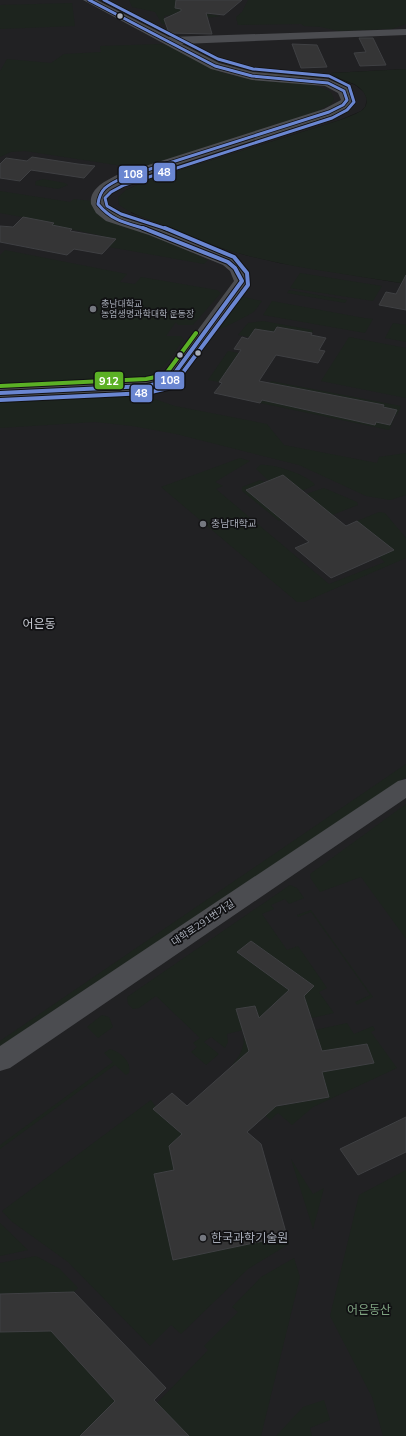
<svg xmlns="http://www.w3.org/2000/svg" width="406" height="1436" font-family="'Nunito Sans','Noto Sans KR',sans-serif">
  <rect width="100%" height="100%" fill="#171717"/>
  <polygon fill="#212123" points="0,0 406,0 406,69 332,73 339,79 355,85 364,92 367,99 365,107 361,111 340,120 146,181 126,190 131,213 165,225 201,242 245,255 279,263 406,284 406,1436 0,1436"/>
  <g fill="#1d241e">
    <path d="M129 0H177L181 9 220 16C201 21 183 13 164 16L166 24H162L155 12 132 7Z"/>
    <polygon points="248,0 406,0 406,24 392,29 339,31 321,27 304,26 301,24 238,25 236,17 242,12"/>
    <polygon points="72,3 75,26 0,29 0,5"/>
    <path d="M161 44C183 47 202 67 224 73 259 83 299 75 331 92L334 99 331 104 316 112 142 169 25 151 11 152 0 157V71L7 59 51 63 64 54 101 52 100 46Z"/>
    <path d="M406 69V284C353 275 297 269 245 255 217 248 192 237 166 226 149 219 133 215 119 205L118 197 126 190 145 181 340 120C347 117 354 115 361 111 373 103 364 89 354 84 345 80 338 79 331 73Z"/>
    <polygon points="43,179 65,183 68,185 58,189 35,185 36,181"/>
    <polygon points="0,191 70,202 74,199 92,201 148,233 208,260 204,264 109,247 116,239 52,225 54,223 0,213"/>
    <path d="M5 250 127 274 120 282 135 284 141 277 217 290 221 293 193 325H178L176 322 166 336H181L184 339C177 348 172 358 164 366 147 384 115 380 93 382V377L88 379V382L0 386V255Z"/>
    <polygon points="300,273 382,286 373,301 290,288"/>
    <polygon points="289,290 347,300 345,303 287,293"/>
    <path d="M243 297 262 301C259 304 256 311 252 313 247 316 220 330 216 330V328L239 298Z"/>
    <polygon points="272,301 364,318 373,319 365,333 263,315"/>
    <polygon points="263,321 313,330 312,333 277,327 270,337 270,331 255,329 250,337 238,335 248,323"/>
    <polygon points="393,323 406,325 406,342 385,338"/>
    <polygon points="349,337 406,348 406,398 321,381"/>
    <polygon points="228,351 239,353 219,382 208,380"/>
    <polygon points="271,381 401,406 397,415 395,415 397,410 383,407 384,405 270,383"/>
    <polygon points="140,394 175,406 267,424 284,445 377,463 379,457 406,453 406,495 390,500 366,496 299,465 176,434 132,426 95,422 0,428 0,401"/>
    <polygon points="262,400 375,425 376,422 390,425 394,420 389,430 260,403"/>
    <polygon points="240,458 250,461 215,482 223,486 216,489 329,584 385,562 379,557 357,521 379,512 385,513 406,538 406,558 304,602 297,602 161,487"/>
    <path d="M260 465C271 463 309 475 315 485L302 491 269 481 256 469Z"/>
    <polygon points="260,480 265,482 247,490 282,519 279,521 242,491 242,487"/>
    <polygon points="324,488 357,502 358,505 309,524 306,494"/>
    <polygon points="406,764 406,777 0,1051 0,1041"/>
    <polygon points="406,804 406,939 361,877 320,892 311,879 310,874"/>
    <path d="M290 885 297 888 304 898 289 904 285 899 271 905 274 909 262 914 287 950 298 946 327 988 319 992 334 1013 312 1018 309 1009 293 1012 300 1000 314 986 251 941 238 953 289 990 259 1018 254 1006 236 1009 249 1051 230 1068C240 1056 246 1047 243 1030L227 1034 228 1042 225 1048 211 1037 204 1042 219 1054 206 1065 191 1052 197 1047 193 1043 200 1038 156 996 139 1008 133 1009 128 1004 127 997Z"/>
    <polygon points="311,910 373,997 357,1005 355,1002 370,995 311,912 298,917 297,915"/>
    <polygon points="102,1015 109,1017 113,1027 98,1038 87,1027"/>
    <polygon points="347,1023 354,1034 373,1026 375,1030 371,1032 397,1068 313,1107 292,1125 278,1113 270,1120 265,1115 275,1107 329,1097 322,1072 373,1063 367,1044 322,1051 315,1030"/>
    <path d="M110 1049C120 1052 132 1061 129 1073L126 1075 115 1065 0 1149V1145L113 1062 104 1053Z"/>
    <polygon points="151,1100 156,1107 153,1109 182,1134 169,1146 174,1170 154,1174 173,1259 287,1236 289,1244 248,1269 181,1334 171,1325 150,1346 68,1262 11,1221 2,1211"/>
    <polygon points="291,1159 313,1194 324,1188 313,1229"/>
    <polygon points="406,1170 406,1436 383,1436 372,1397 330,1316 359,1195"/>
    <polygon points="0,1223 28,1250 0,1256"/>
    <polygon points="36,1256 60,1269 78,1288 74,1292 0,1294 0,1263"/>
    <polygon points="294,1258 300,1277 261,1436 189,1436 157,1403 208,1350 204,1346 238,1312 232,1307 261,1277"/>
    <polygon points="51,1331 115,1401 80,1436 0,1436 0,1332"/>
    <polygon points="324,1400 330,1420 310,1428 312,1436 276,1436 303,1407"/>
  </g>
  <g fill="#353536" stroke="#3f4043">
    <polygon points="176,0 242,0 224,15 206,13 212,34 169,33 164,19 181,11 181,9 175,8"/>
    <polygon points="359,38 373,38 386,65 360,66 354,53 366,52"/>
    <polygon points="292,44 317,45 327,67 301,68"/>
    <polygon points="32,157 78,164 95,166 84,178 31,170 20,181 0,178 0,164 6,158 27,161"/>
    <polygon points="23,217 54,223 52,225 72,229 70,231 116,239 102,254 74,249 67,255 0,242 0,226 13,227"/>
    <polygon points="406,275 406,310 379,305 386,292 396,294"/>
    <polygon points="277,327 312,333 311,335 326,338 319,350 325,351 318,363 276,355 259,381 384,405 383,407 397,410 390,425 376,422 375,425 262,400 260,403 214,393 222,383 219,382 241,350 234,349 242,337 248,339 255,329 274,332"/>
    <polygon points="283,475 346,526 357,521 394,550 331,578 295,548 309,542 246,490"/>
    <polygon points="251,941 314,986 304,996 322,1051 367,1044 374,1063 322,1072 329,1097 276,1106 247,1132 261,1144 287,1236 173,1260 154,1174 174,1170 169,1146 182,1134 153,1109 172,1093 187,1106 249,1051 236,1009 255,1006 259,1018 289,990 237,952"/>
    <polygon points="406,1117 406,1152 358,1175 340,1149"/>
    <polygon points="74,1292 166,1388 154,1400 189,1436 80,1436 115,1401 51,1331 0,1332 0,1294"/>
  </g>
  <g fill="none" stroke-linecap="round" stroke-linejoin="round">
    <g fill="#4b4c50" fill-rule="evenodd">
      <path d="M83 0H97L169 37 406 29V35L182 44 219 63 253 72 328 79 348 88 353 100 348 108 334 115 127 181 112 189 106 195 105 204 111 211 124 218 159 229 234 258C242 263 247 272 250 281L247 284 175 385 147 391 0 398V388L147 381 163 377 234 281 230 271 223 265 149 235 106 221 96 213 91 204C89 189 105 181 117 175L324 109 341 100 338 93 325 86 252 80 211 69Z"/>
      <polygon points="406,779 406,798 10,1068 0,1071 0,1046 398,781"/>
    </g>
    <g stroke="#111113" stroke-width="4.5">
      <path id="bus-1-far1" d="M89 0 215 66 252 76 328 83 344 91 347 100 343 105 329 112 122 178C108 185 100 188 98 204 112 221 126 223 146 229"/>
    </g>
    <g stroke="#111113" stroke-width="6">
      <polyline id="bus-1" points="0,393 147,386 169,381 242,281 235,268 228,262 143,228"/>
    </g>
    <g stroke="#111113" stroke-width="4.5">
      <polyline id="bus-2-far1" points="104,0 218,59 253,69 329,76 349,86 354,102 347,110 332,118 124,185 111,192 105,198 107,206 121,214 167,229"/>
    </g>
    <g stroke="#111113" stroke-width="6">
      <polyline id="bus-2" points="0,400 147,393 172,387 248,285 247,273 234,257 165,228"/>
    </g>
    <g stroke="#111113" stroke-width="6">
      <polyline id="bus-3" points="0,386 146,379 165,375 196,333"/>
    </g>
    <use href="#bus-1-far1" stroke="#6a86d1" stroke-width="3"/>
    <use href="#bus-1" stroke="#6a86d1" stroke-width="4"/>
    <use href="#bus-2-far1" stroke="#6a86d1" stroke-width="3"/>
    <use href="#bus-2" stroke="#6a86d1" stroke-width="4"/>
    <use href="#bus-3" stroke="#5bb025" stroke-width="4"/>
  </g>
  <g fill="#a8adb8" stroke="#111113" stroke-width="1.5">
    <circle cx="120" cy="16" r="3.5"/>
    <circle cx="198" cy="353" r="3.5"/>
    <circle cx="180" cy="355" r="3.5"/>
  </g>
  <g fill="#757880" stroke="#111113" stroke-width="1.5">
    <circle cx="93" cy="309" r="4"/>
    <circle cx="203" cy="524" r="4"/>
    <circle cx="203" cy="1238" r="4"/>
  </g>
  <g text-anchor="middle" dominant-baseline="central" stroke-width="3.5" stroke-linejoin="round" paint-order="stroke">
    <g font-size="9" fill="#a8adb8" stroke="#111113" text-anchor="start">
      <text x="101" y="304">충남대학교<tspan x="101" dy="10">농업생명과학대학 운동장</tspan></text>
    </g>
    <g font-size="10" fill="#a8adb8" stroke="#111113" text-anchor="start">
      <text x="211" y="524">충남대학교</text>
    </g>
    <g font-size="10" fill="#a8adb8" stroke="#111113">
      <text transform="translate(203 923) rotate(-34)">대학로291번가길</text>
    </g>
    <g font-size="12" fill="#c9ccd4" stroke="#111113">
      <text x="39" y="624">어은동</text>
    </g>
    <g font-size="12" fill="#a8adb8" stroke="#111113" text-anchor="start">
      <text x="211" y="1238">한국과학기술원</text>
    </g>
    <g font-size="12" fill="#7fa381" stroke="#111113">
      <text x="369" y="1310">어은동산</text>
    </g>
  </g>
  <g stroke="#111113" stroke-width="1.5">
    <rect x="153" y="162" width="23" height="20" rx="4" fill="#6a86d1"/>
    <rect x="118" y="165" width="30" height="19" rx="4" fill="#6a86d1"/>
    <rect x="154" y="371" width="31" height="19" rx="4" fill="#6a86d1"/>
    <rect x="94" y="371" width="30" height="19" rx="4" fill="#5bb025"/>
    <rect x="130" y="384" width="23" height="19" rx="4" fill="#6a86d1"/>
  </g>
  <g font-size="11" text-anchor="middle" font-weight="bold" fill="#fff">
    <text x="164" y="176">48</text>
    <text x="133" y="178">108</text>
    <text x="170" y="384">108</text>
    <text x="109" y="385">912</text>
    <text x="141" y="397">48</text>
  </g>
</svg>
